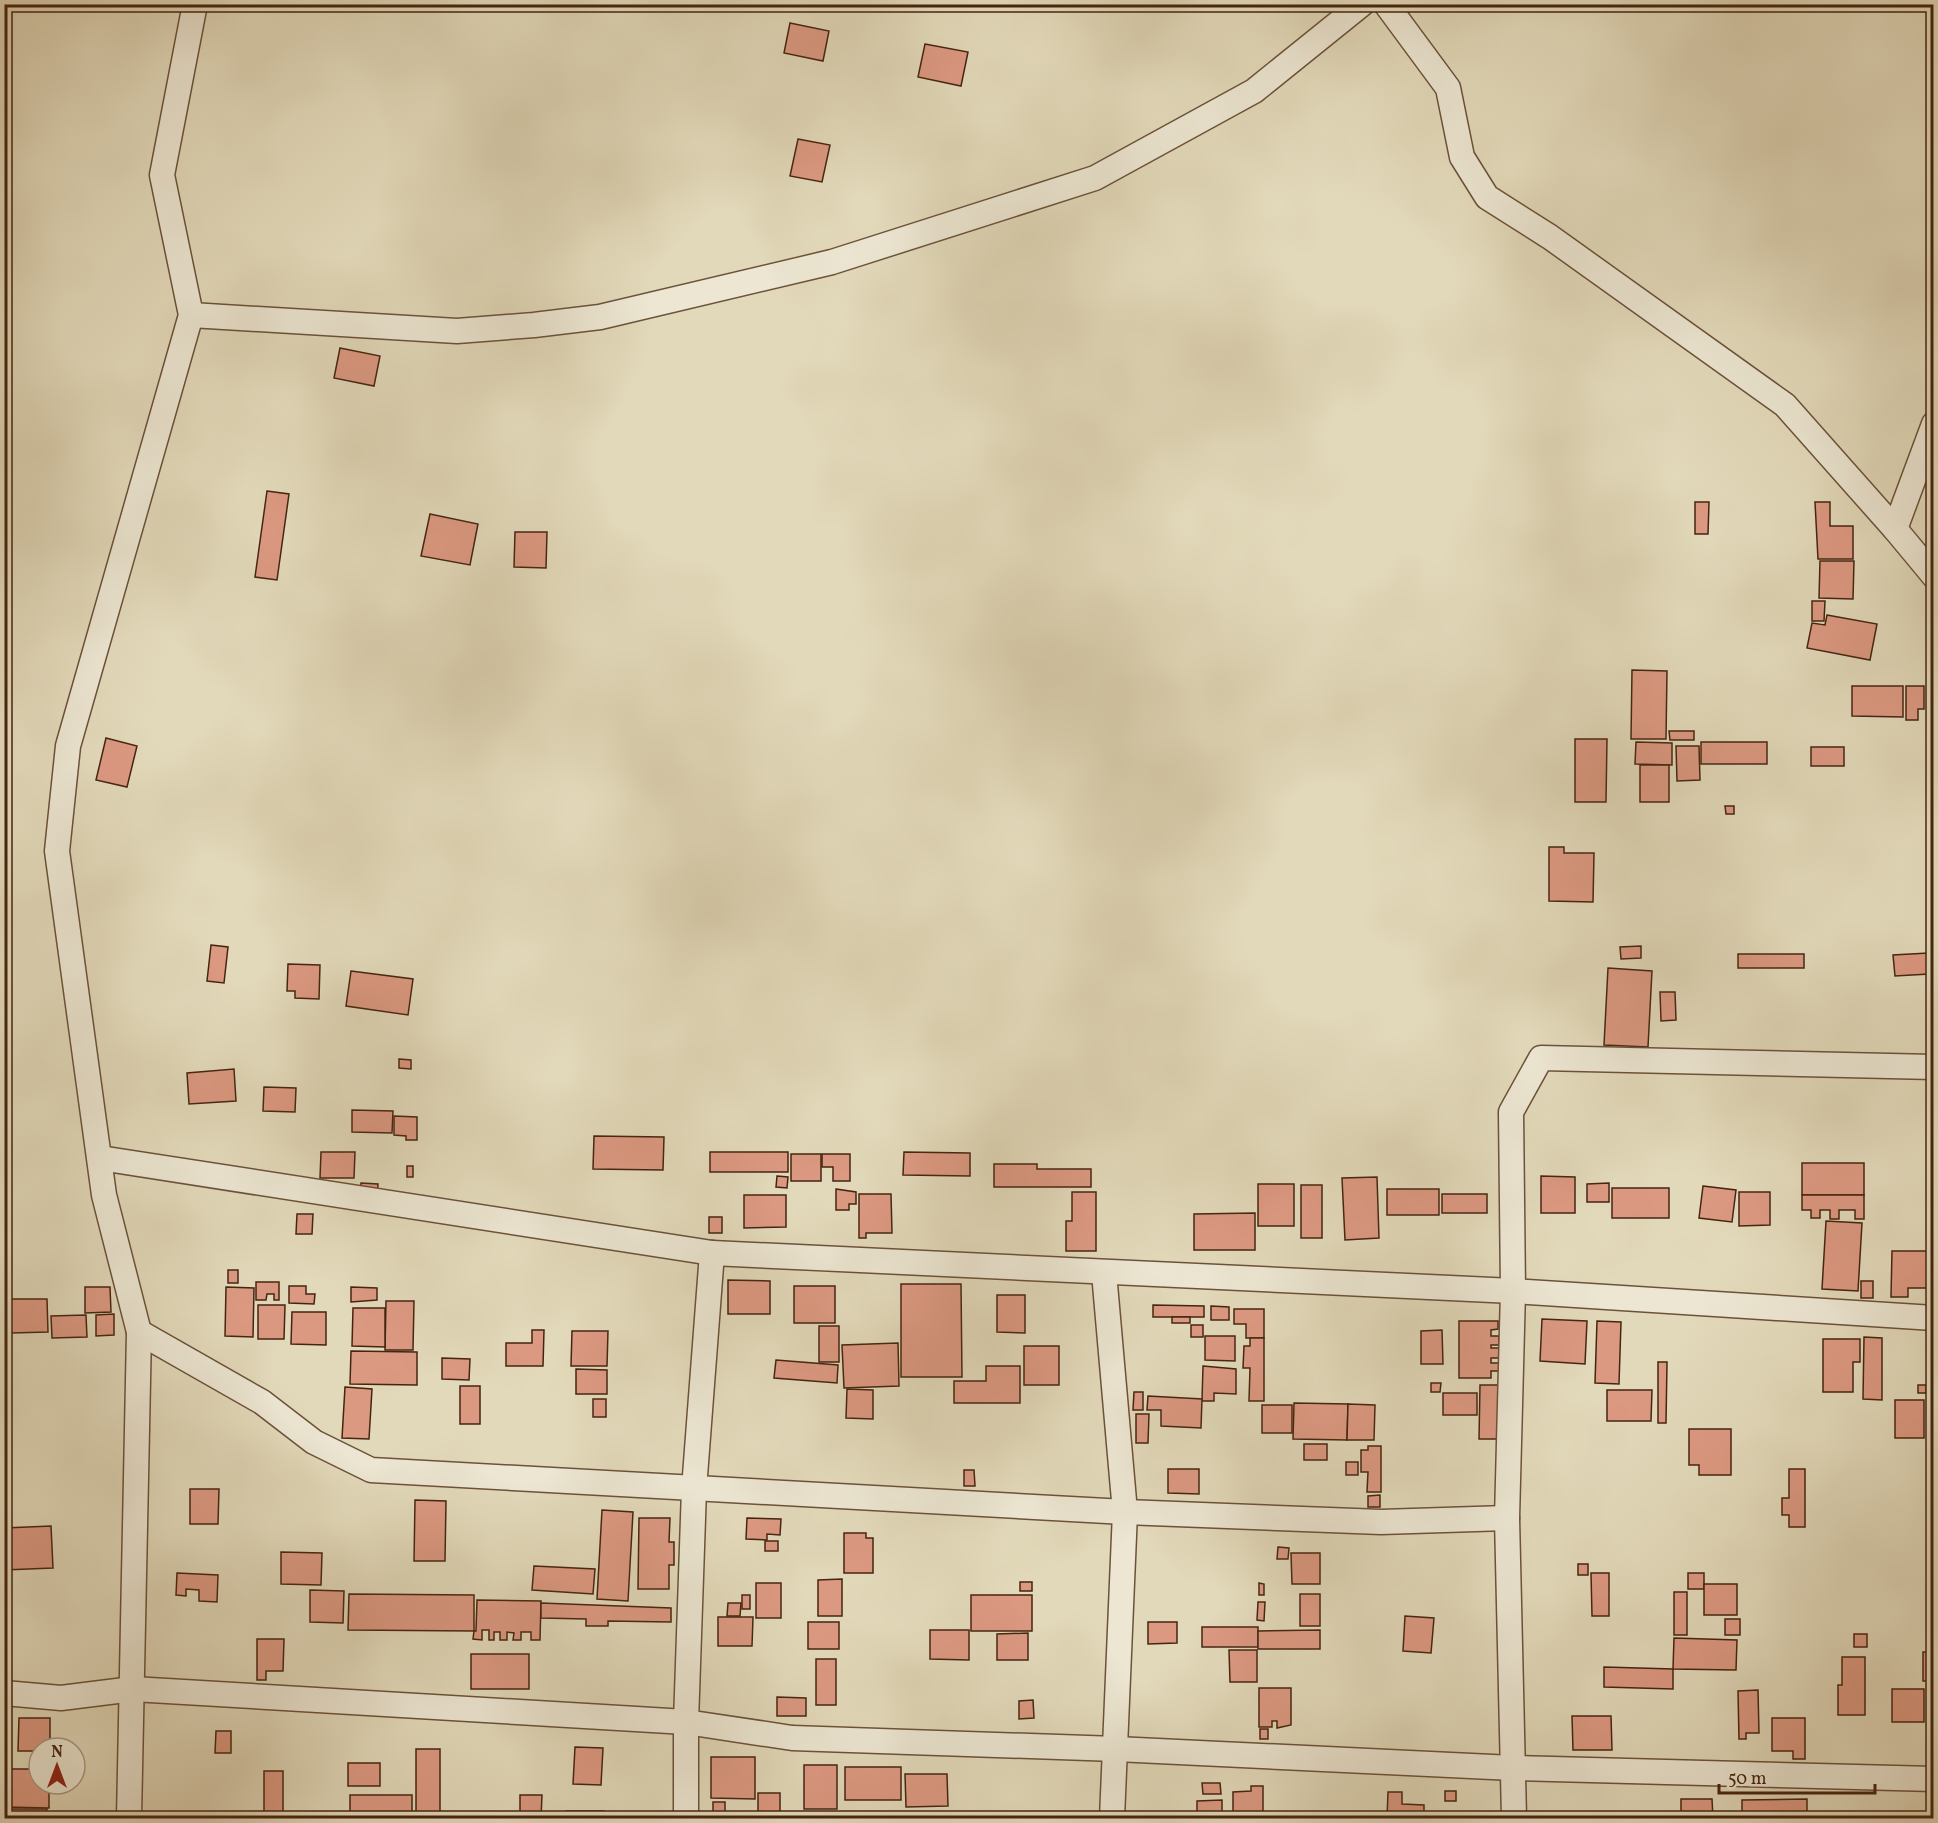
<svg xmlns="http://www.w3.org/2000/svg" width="1938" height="1823" font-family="Vollkorn,serif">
  <rect width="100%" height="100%" fill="#e2d9ba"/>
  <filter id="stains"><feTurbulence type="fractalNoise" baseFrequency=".00333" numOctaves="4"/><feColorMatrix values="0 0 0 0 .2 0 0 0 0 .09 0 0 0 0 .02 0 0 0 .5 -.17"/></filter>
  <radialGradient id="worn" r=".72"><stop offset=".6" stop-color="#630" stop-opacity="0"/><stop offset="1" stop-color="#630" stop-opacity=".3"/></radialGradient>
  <g fill="#dc9982" stroke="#452510" stroke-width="1.5">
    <polygon points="790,23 829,31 823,61 784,53"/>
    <polygon points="925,44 968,52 961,86 918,77"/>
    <polygon points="798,139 830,145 822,182 790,176"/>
    <polygon points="340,348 380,356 374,386 334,378"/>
    <polygon points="267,491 289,494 277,580 255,577"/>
    <polygon points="1695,502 1709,502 1708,534 1695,534"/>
    <polygon points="1815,502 1830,502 1830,526 1853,526 1853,559 1818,559"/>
    <polygon points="430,514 478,524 470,565 421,556"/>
    <polygon points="515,532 547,532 546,568 514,567"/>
    <polygon points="1820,561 1854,561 1853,599 1819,598"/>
    <polygon points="1812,601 1825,601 1824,621 1812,621"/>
    <polygon points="1827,615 1877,624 1870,660 1807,648 1812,623 1825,625"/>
    <polygon points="1632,670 1667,671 1666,739 1631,739"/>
    <polygon points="1852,686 1903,686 1903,717 1852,716"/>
    <polygon points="1906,686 1924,686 1924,709 1918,709 1918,720 1906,720"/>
    <polygon points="1669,731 1694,731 1694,740 1670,740"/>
    <polygon points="106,738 137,746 127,787 96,780"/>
    <polygon points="1575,739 1607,739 1606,802 1575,802"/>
    <polygon points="1636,742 1672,743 1672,765 1635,764"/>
    <rect x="1701" y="742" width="66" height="22"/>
    <polygon points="1676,746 1699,746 1700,780 1677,781"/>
    <rect x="1811" y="747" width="33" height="19"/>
    <rect x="1640" y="765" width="29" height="37"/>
    <polygon points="1725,806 1734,806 1734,814 1726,814"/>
    <polygon points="1549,847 1564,847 1564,853 1594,853 1593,902 1549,901"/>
    <polygon points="1930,867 1934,867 1934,908 1930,907"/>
    <polygon points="211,945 228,947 224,983 207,981"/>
    <polygon points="1641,946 1641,958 1621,959 1620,947"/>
    <polygon points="1928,953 1929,974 1895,976 1893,955"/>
    <rect x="1738" y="954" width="66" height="14"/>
    <polygon points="288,964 320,965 319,999 295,998 295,991 287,991"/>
    <polygon points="1608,968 1652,971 1648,1047 1604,1045"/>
    <polygon points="351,971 413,979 408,1015 346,1006"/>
    <polygon points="1660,992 1675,992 1676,1020 1661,1021"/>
    <rect x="1929" y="1013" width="5" height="19"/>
    <polygon points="399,1059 411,1060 411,1069 399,1068"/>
    <polygon points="234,1069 236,1101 189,1104 187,1073"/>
    <polygon points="264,1087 296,1088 295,1112 263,1111"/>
    <polygon points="352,1110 393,1111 392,1133 352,1132"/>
    <polygon points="394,1116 417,1117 417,1140 406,1140 406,1136 394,1135"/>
    <polygon points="594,1136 664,1137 663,1170 593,1169"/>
    <polygon points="321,1152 355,1152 354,1178 320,1178"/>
    <rect x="710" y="1152" width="78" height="20"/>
    <polygon points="904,1152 970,1153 970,1176 903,1175"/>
    <rect x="791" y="1154" width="30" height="27"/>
    <polygon points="822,1154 850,1154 850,1181 833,1181 833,1167 822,1167"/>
    <rect x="1802" y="1163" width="62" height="32"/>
    <polygon points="994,1164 1037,1164 1037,1169 1091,1169 1091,1187 994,1187"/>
    <rect x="407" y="1166" width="6" height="11"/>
    <rect x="1930" y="1170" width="4" height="33"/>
    <polygon points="777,1176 788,1177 787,1188 776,1187"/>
    <polygon points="1541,1176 1575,1177 1575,1213 1541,1213"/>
    <polygon points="1377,1177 1379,1238 1345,1240 1342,1178"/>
    <polygon points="361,1183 378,1184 377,1198 360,1197"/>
    <polygon points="1609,1183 1609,1202 1587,1202 1587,1184"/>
    <rect x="1258" y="1184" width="36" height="42"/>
    <rect x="1301" y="1185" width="21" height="53"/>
    <polygon points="1703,1186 1736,1190 1732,1222 1699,1218"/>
    <rect x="1612" y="1188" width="57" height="30"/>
    <polygon points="836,1189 856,1192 856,1204 849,1204 849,1210 836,1210"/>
    <rect x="1387" y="1189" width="52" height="26"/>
    <polygon points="1072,1192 1096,1192 1096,1251 1066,1251 1066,1221 1072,1221"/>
    <polygon points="1739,1192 1770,1192 1770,1225 1739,1226"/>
    <polygon points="859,1194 891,1194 892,1233 866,1233 866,1238 859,1238"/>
    <rect x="1442" y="1194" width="45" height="19"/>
    <polygon points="744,1195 786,1195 786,1227 744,1228"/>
    <polygon points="1802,1195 1864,1195 1864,1219 1855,1219 1855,1210 1839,1210 1839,1219 1830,1219 1830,1210 1820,1210 1820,1218 1811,1218 1811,1210 1802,1210"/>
    <polygon points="1255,1213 1255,1250 1194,1250 1194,1214"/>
    <polygon points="297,1214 313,1214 312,1234 296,1234"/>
    <rect x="709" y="1217" width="13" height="16"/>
    <polygon points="1826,1221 1862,1223 1858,1291 1822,1289"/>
    <polygon points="1892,1251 1928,1251 1928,1288 1908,1288 1908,1297 1891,1297"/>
    <rect x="1931" y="1257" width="3" height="42"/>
    <rect x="228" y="1270" width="10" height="13"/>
    <polygon points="728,1280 770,1281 770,1314 728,1314"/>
    <rect x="1861" y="1281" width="12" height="17"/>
    <polygon points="256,1282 279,1282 279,1300 274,1300 274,1294 267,1294 266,1300 256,1300"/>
    <polygon points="901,1284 961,1284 962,1377 901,1377"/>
    <polygon points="289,1286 306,1286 306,1294 315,1294 314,1304 289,1303"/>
    <rect x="794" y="1286" width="41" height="37"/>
    <polygon points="85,1287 110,1287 111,1312 85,1313"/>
    <polygon points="226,1287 254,1288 253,1337 225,1336"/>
    <polygon points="351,1287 377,1288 377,1300 351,1302"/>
    <polygon points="997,1295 1025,1295 1025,1333 997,1332"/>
    <polygon points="10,1299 47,1299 48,1332 11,1333"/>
    <polygon points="386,1301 414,1301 413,1350 385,1350"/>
    <polygon points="258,1305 285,1305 284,1339 258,1339"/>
    <polygon points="1153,1305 1204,1306 1204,1317 1153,1317"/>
    <polygon points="1211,1306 1229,1307 1229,1320 1211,1320"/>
    <polygon points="353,1308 385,1308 385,1347 352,1346"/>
    <polygon points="1234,1309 1264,1309 1264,1338 1246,1338 1246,1324 1234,1324"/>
    <polygon points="292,1312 326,1312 326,1345 291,1344"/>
    <polygon points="114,1314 114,1335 96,1336 96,1315"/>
    <polygon points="86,1315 87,1337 52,1338 51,1316"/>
    <rect x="1172" y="1317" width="18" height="6"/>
    <polygon points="1542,1319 1587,1321 1585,1364 1540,1361"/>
    <polygon points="1459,1321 1498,1321 1498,1329 1491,1330 1491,1336 1499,1336 1499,1345 1491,1345 1491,1348 1499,1348 1499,1358 1491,1358 1491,1363 1499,1363 1499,1371 1491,1371 1491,1378 1459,1378"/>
    <polygon points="1597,1321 1621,1322 1619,1384 1595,1383"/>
    <rect x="1191" y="1325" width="12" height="12"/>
    <rect x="819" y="1326" width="20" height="36"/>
    <polygon points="532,1330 544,1330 543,1366 506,1366 506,1343 532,1343"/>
    <polygon points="1442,1330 1443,1364 1421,1364 1421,1331"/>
    <polygon points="572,1331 608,1331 607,1366 571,1366"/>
    <polygon points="1205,1336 1235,1336 1235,1361 1205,1360"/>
    <polygon points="1864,1337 1882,1338 1882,1400 1863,1399"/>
    <polygon points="1250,1338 1264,1338 1264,1401 1249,1401 1250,1368 1243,1368 1244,1346 1250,1346"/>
    <polygon points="1823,1339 1860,1339 1860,1362 1853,1362 1853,1392 1823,1392"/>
    <polygon points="898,1343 899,1386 844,1388 842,1345"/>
    <rect x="1024" y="1346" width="35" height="39"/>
    <polygon points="351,1351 417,1352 417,1385 350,1384"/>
    <polygon points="442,1358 470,1359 469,1380 442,1379"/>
    <polygon points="776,1360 838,1365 837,1383 774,1378"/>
    <polygon points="1658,1362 1667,1362 1666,1423 1658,1423"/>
    <polygon points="986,1366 1020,1366 1020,1403 954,1403 954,1381 986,1381"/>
    <polygon points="1203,1366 1236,1369 1236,1394 1214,1393 1214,1401 1202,1401"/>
    <polygon points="576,1369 607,1370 607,1394 576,1394"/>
    <polygon points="1431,1383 1441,1383 1440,1392 1431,1392"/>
    <polygon points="1480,1385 1499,1385 1498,1439 1479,1439"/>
    <rect x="1918" y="1385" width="8" height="8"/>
    <rect x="460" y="1386" width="20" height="38"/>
    <polygon points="345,1387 372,1389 369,1439 342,1438"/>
    <polygon points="847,1389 873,1390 873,1419 846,1418"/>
    <polygon points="1607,1390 1652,1390 1651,1421 1607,1421"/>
    <rect x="1927" y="1390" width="7" height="11"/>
    <polygon points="1134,1392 1143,1392 1143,1410 1133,1410"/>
    <rect x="1443" y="1393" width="34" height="22"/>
    <polygon points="1148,1396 1202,1399 1201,1428 1161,1426 1161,1410 1147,1410"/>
    <rect x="593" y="1399" width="13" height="18"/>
    <rect x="1895" y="1400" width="29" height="38"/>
    <polygon points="1294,1403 1348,1404 1347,1440 1293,1439"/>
    <polygon points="1348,1404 1375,1405 1374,1440 1347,1440"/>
    <rect x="1262" y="1405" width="30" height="28"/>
    <polygon points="1930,1405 1934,1405 1934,1440 1929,1440"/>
    <polygon points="1136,1414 1149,1414 1148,1443 1136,1443"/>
    <polygon points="1689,1429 1731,1429 1731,1475 1699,1475 1699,1465 1689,1465"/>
    <rect x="1304" y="1444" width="23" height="16"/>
    <polygon points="1368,1446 1381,1446 1381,1492 1367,1492 1368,1472 1361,1472 1361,1450 1368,1450"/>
    <rect x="1346" y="1462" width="12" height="13"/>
    <polygon points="1168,1469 1199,1469 1199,1494 1168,1493"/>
    <polygon points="1789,1469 1805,1469 1805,1527 1789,1527 1789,1515 1782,1515 1782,1498 1789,1498"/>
    <polygon points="964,1470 974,1470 975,1486 964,1486"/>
    <polygon points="190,1489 219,1489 218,1524 190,1524"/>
    <polygon points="1380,1495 1380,1507 1368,1507 1368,1496"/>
    <polygon points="415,1500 446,1501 445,1561 414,1561"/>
    <polygon points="602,1510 633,1512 628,1601 597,1599"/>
    <polygon points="639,1518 670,1518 669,1542 674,1542 674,1565 669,1565 669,1589 638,1589"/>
    <polygon points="747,1518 781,1519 780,1535 767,1534 767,1540 746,1539"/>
    <polygon points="51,1526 53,1568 4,1570 4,1528"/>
    <polygon points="844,1533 866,1533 866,1538 873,1538 873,1573 844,1573"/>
    <rect x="765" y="1541" width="13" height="10"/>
    <polygon points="1278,1547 1289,1548 1288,1559 1277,1559"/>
    <polygon points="281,1552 322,1553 321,1585 281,1584"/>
    <polygon points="1291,1553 1320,1553 1320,1584 1292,1584"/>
    <rect x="1578" y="1564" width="10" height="11"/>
    <polygon points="534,1566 595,1569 593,1594 532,1590"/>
    <polygon points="177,1573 218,1575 217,1602 199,1601 199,1590 186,1589 186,1596 176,1595"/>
    <polygon points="1591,1573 1609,1573 1609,1616 1592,1616"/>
    <rect x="1688" y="1573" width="16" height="16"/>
    <polygon points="842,1579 842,1616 818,1616 818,1580"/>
    <rect x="1020" y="1582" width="12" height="9"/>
    <rect x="756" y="1583" width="25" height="35"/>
    <polygon points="1259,1583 1264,1584 1264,1595 1259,1595"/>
    <rect x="1704" y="1584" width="33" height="31"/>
    <polygon points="310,1590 344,1591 343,1623 310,1622"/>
    <rect x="1674" y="1592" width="13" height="43"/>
    <polygon points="349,1594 474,1595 474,1631 348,1630"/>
    <rect x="1300" y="1594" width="20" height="32"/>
    <rect x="742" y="1595" width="8" height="14"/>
    <rect x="971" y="1595" width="61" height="36"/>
    <polygon points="477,1600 541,1601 540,1640 531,1640 531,1632 521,1632 521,1640 513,1640 514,1633 507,1632 507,1640 500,1640 500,1632 494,1632 494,1640 489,1640 489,1630 482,1630 482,1640 473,1639 474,1631 476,1631"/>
    <polygon points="1258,1602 1265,1602 1264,1621 1257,1620"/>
    <polygon points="541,1603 671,1608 671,1622 608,1621 608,1626 586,1626 586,1619 541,1618"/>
    <polygon points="728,1603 741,1603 740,1616 727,1616"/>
    <polygon points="1405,1616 1434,1618 1431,1653 1403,1651"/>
    <polygon points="718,1617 753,1617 752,1646 718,1646"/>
    <rect x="1725" y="1619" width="15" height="16"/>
    <rect x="808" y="1622" width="31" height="27"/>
    <polygon points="1148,1622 1177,1622 1177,1643 1148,1644"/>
    <rect x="1202" y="1627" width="56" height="20"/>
    <polygon points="930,1630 969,1630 969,1660 930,1659"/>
    <polygon points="1320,1630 1320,1649 1258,1649 1258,1631"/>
    <polygon points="1028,1633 1028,1660 997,1660 997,1634"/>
    <rect x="1854" y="1634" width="13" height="13"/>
    <polygon points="1674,1638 1737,1640 1736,1670 1673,1669"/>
    <polygon points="257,1639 284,1639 283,1671 266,1671 266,1680 257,1680"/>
    <polygon points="1229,1650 1257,1650 1257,1682 1230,1682"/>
    <rect x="1923" y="1652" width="11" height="29"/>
    <rect x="471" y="1654" width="58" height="35"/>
    <polygon points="1842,1657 1865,1657 1865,1715 1838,1715 1838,1685 1842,1685"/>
    <rect x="816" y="1659" width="20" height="46"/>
    <polygon points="1604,1667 1673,1669 1673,1689 1604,1687"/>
    <polygon points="1259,1688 1291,1688 1291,1725 1277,1728 1277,1721 1272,1721 1272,1727 1259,1727"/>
    <rect x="1892" y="1689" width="32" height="33"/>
    <polygon points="1758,1690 1759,1733 1746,1733 1746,1739 1739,1739 1738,1691"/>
    <polygon points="777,1697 806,1698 806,1716 777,1716"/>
    <polygon points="1033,1700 1034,1718 1019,1719 1019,1701"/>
    <polygon points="1572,1716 1611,1716 1612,1750 1573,1750"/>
    <polygon points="19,1718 50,1718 50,1748 39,1748 39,1751 18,1751"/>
    <polygon points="1772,1718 1805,1718 1805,1759 1793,1759 1793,1751 1772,1751"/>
    <rect x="1260" y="1729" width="8" height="10"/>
    <polygon points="216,1731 231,1731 231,1753 215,1753"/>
    <polygon points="575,1747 603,1748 601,1785 573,1784"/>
    <rect x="416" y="1749" width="24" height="63"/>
    <polygon points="711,1757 755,1757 755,1799 711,1798"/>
    <rect x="348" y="1763" width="32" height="23"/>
    <rect x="804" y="1765" width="33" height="44"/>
    <rect x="845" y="1767" width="56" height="33"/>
    <polygon points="4,1769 39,1769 39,1784 49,1784 49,1808 4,1807"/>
    <rect x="264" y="1771" width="19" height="42"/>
    <polygon points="905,1774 947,1774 948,1806 906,1807"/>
    <polygon points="1202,1783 1220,1783 1221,1794 1203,1794"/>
    <polygon points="1251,1786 1263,1786 1263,1818 1233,1818 1233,1792 1251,1791"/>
    <rect x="1445" y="1791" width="11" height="10"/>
    <polygon points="1388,1792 1402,1792 1402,1804 1424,1805 1424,1818 1387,1818"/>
    <rect x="758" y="1793" width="22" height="25"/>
    <rect x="350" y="1795" width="62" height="23"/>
    <polygon points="520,1795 542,1795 541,1818 520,1817"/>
    <polygon points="1681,1799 1712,1799 1713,1818 1681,1818"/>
    <polygon points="1807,1799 1807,1818 1742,1818 1742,1800"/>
    <polygon points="1222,1800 1222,1818 1197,1818 1197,1801"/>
    <rect x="713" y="1802" width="12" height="15"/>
    <polygon points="9,1809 47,1809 46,1818 9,1818"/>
    <rect x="566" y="1811" width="38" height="7"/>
    <rect x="450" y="1816" width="26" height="2"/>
  </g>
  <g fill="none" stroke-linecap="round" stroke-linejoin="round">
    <g stroke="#6c523a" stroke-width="27">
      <g id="minor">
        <polyline points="1386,4 1448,88 1462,157 1487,197 1550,237 1785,405 1895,529 1934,576"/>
        <polyline points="191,315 457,331 534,325 600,317 832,262 1095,178 1254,91 1362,4"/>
        <polyline points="1895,529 1934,424"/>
        <polyline points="100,1158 712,1253 1513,1291 1934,1318"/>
        <polyline points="1104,1273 1125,1512 1112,1818"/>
        <polyline points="139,1332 262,1402 314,1442 371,1470 1125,1512 1381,1522 1507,1518"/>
        <polyline points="4,1693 61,1698 133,1689 686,1722 792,1738 1116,1749 1513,1768 1934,1779"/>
        <polyline points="129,1818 139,1332 104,1195 57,851 68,746 191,315 162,175 195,4"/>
        <polyline points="686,1818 686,1722 694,1489 712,1253"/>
        <polyline points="1514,1818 1507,1518 1513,1291 1511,1112 1541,1058 1934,1067"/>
      </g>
    </g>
    <use href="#minor" stroke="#ece6d2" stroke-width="24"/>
  </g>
  <rect width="1938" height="1823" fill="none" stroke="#e2d9ba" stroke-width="24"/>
  <rect x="6" y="6" width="1926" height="1811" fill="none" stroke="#452510" stroke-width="3"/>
  <rect x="12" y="12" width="1914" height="1799" fill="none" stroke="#452510" stroke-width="1.5"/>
  <g transform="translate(57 1766)"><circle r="28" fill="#ece6d2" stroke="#a99984" stroke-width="1.5"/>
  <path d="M0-4.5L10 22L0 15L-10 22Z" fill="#8f2418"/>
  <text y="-9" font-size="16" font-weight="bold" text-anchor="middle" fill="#452510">N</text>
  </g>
  <path d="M1719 1784v9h156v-9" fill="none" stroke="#452510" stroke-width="3"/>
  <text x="1728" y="1784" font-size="18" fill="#452510" stroke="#ece6d2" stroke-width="4.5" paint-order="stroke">50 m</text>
  <rect width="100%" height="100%" filter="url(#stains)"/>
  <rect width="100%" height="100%" fill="url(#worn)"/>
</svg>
